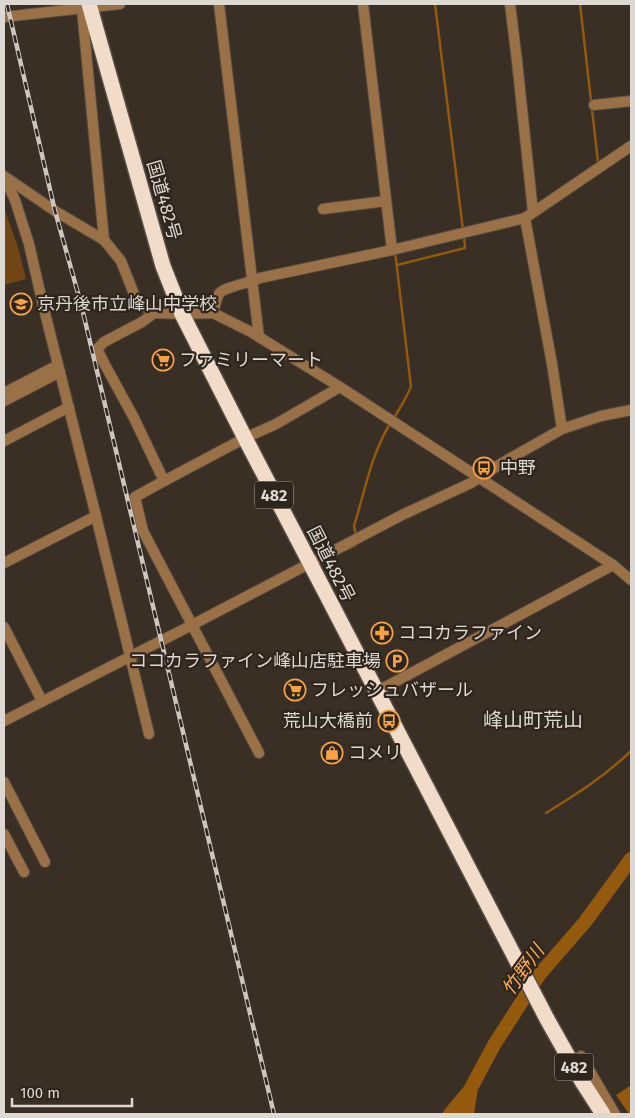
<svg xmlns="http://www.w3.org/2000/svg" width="635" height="1118" font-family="'Fira Sans','Noto Sans JP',sans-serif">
  <rect width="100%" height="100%" fill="#392f25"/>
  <polygon fill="#714614" points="4,208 18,247 26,279 4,285"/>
  <polygon fill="#93590d" points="630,1086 631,1114 629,1114 616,1095"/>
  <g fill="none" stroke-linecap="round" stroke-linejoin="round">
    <g stroke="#93590d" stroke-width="2.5">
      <polyline points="435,4 463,230"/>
      <polyline points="580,4 598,162"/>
      <polyline points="397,265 465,248 464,235"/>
      <polyline points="394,418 404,401 411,387 395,251"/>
      <path d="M356 535 354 526C365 491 371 454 391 422"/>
      <polyline points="345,550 356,545 356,543"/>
      <path d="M546 813C577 794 605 776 631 751"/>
    </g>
    <g stroke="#93590d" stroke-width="14">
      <polyline points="450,1114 470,1090"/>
      <polyline points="467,1114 471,1088 494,1045 539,975 585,922 631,859"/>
    </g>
    <g stroke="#574d44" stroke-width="12">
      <g id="minor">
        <polyline points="219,4 259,337"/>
        <polyline points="363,4 392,250"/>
        <polyline points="510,4 517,61 533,212"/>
        <polyline points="82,9 104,240"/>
        <polyline points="4,17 120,4"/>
        <polyline points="594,105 631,101"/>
        <polyline points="4,176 55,211 104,240 121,261 136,299 142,305 154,313 182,314 213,313 251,332 340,387 613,565 631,580"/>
        <polyline points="4,177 15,200 29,244 43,305 96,516 149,734"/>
        <polyline points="323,209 386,201"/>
        <polyline points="525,218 552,364 562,429"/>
        <polyline points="154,313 142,322 104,342 97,349 104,363 134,418 164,481"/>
        <path d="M213 313C215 307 216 299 219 294 223 287 250 283 260 278L392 250 525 218 631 146"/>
        <polyline points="4,393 58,365"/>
        <polyline points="4,401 60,372"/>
        <polyline points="4,441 69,407"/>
        <polyline points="4,563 96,516"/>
        <polyline points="4,627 42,701"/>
        <polyline points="376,692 613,565"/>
        <polyline points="4,721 192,625 402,515 471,483 502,463 562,429 601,416 631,410"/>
        <polyline points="259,753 143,531 135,497 164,481 245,438 276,424 340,387"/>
        <polyline points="4,782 45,862"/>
        <polyline points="4,834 24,872"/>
        <polyline points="581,1056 615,1114"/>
      </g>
    </g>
    <g stroke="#574d44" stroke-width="18">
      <polyline id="highway" points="89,4 163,266 182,314 245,438 547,1019 583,1083 603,1114"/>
    </g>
    <use href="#minor" stroke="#9a7147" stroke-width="10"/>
    <use href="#highway" stroke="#f1dcc9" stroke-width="15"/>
    <g stroke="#cdc6c0" stroke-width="4.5">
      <polyline id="rail" points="7,4 55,211 81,304 274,1114"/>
    </g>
    <use href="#rail" stroke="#2e251c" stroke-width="2.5" stroke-dasharray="8" stroke-linecap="butt"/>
  </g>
  <defs>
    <g id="school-ring" transform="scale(1.125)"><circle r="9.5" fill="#2e251c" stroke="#f5a346" stroke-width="1.5"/><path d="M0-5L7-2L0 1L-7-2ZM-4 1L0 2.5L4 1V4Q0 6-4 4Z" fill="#f5a346"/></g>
    <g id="supermarket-ring" transform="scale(1.125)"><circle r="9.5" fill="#2e251c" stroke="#f5a346" stroke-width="1.5"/><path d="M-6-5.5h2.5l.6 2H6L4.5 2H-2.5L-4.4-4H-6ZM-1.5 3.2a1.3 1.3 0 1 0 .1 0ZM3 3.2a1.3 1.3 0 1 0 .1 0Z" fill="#f5a346"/></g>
    <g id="bus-ring" transform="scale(1.125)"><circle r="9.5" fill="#2e251c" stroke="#f5a346" stroke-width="1.5"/><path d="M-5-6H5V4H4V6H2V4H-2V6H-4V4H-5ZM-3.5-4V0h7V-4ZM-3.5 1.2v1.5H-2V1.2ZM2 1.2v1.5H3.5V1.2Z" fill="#f5a346"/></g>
    <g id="pharmacy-ring" transform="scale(1.125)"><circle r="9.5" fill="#2e251c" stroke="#f5a346" stroke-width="1.5"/><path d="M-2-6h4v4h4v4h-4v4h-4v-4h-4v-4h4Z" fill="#f5a346"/></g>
    <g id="parking-ring" transform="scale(1.125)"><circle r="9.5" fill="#2e251c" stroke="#f5a346" stroke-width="1.5"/><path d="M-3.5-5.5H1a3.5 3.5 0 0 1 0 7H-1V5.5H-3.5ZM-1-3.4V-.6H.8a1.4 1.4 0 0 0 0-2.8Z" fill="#f5a346"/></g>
    <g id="shop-ring" transform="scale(1.125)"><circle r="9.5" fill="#2e251c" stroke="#f5a346" stroke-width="1.5"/><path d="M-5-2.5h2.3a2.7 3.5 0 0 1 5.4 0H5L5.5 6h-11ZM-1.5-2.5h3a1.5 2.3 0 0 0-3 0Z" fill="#f5a346"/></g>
  </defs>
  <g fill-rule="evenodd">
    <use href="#school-ring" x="21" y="304"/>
    <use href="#supermarket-ring" x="163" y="360"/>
    <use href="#bus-ring" x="484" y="468"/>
    <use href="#pharmacy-ring" x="382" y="633"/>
    <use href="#parking-ring" x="397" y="661"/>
    <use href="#supermarket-ring" x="295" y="690"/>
    <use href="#bus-ring" x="389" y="721"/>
    <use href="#shop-ring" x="332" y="753"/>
  </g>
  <g text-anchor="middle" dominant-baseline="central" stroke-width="4.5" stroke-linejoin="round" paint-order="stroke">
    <g fill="#2e251c" stroke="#a9a29b" stroke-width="1">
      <rect x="255" y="481.5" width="38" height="27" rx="4"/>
      <rect x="555" y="1053.5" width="38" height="27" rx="4"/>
    </g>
    <g font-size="16" font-weight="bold" fill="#ded8d2">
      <text x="274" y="495">482</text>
      <text x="574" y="1067">482</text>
    </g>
    <g font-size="18" fill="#ded8d2" stroke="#2e251c">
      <text transform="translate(164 200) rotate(74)">国道482号</text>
      <text transform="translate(331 564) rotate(63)">国道482号</text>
    </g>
    <g font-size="18" fill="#ded8d2" stroke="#2e251c" text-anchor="start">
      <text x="37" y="304">京丹後市立峰山中学校</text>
      <text x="179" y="360">ファミリーマート</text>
      <text x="500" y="468">中野</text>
      <text x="398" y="633">ココカラファイン</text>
      <text x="381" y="661" text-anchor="end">ココカラファイン峰山店駐車場</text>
      <text x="311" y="690">フレッシュバザール</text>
      <text x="373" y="721" text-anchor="end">荒山大橋前</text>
      <text x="348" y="753">コメリ</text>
    </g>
    <g font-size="19" font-style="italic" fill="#fbaa50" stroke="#2e251c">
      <text transform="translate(523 970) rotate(-54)">竹野川</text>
    </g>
    <g font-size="20" fill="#ded8d2" stroke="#2e251c">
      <text x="533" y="720">峰山町荒山</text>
    </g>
  </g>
  <rect width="635" height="1118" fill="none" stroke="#ded8d2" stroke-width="10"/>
  <path d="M12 1098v8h120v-8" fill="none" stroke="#ded8d2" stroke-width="2.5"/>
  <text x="20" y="1098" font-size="15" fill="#ded8d2" stroke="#2e251c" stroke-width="4" paint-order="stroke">100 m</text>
</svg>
